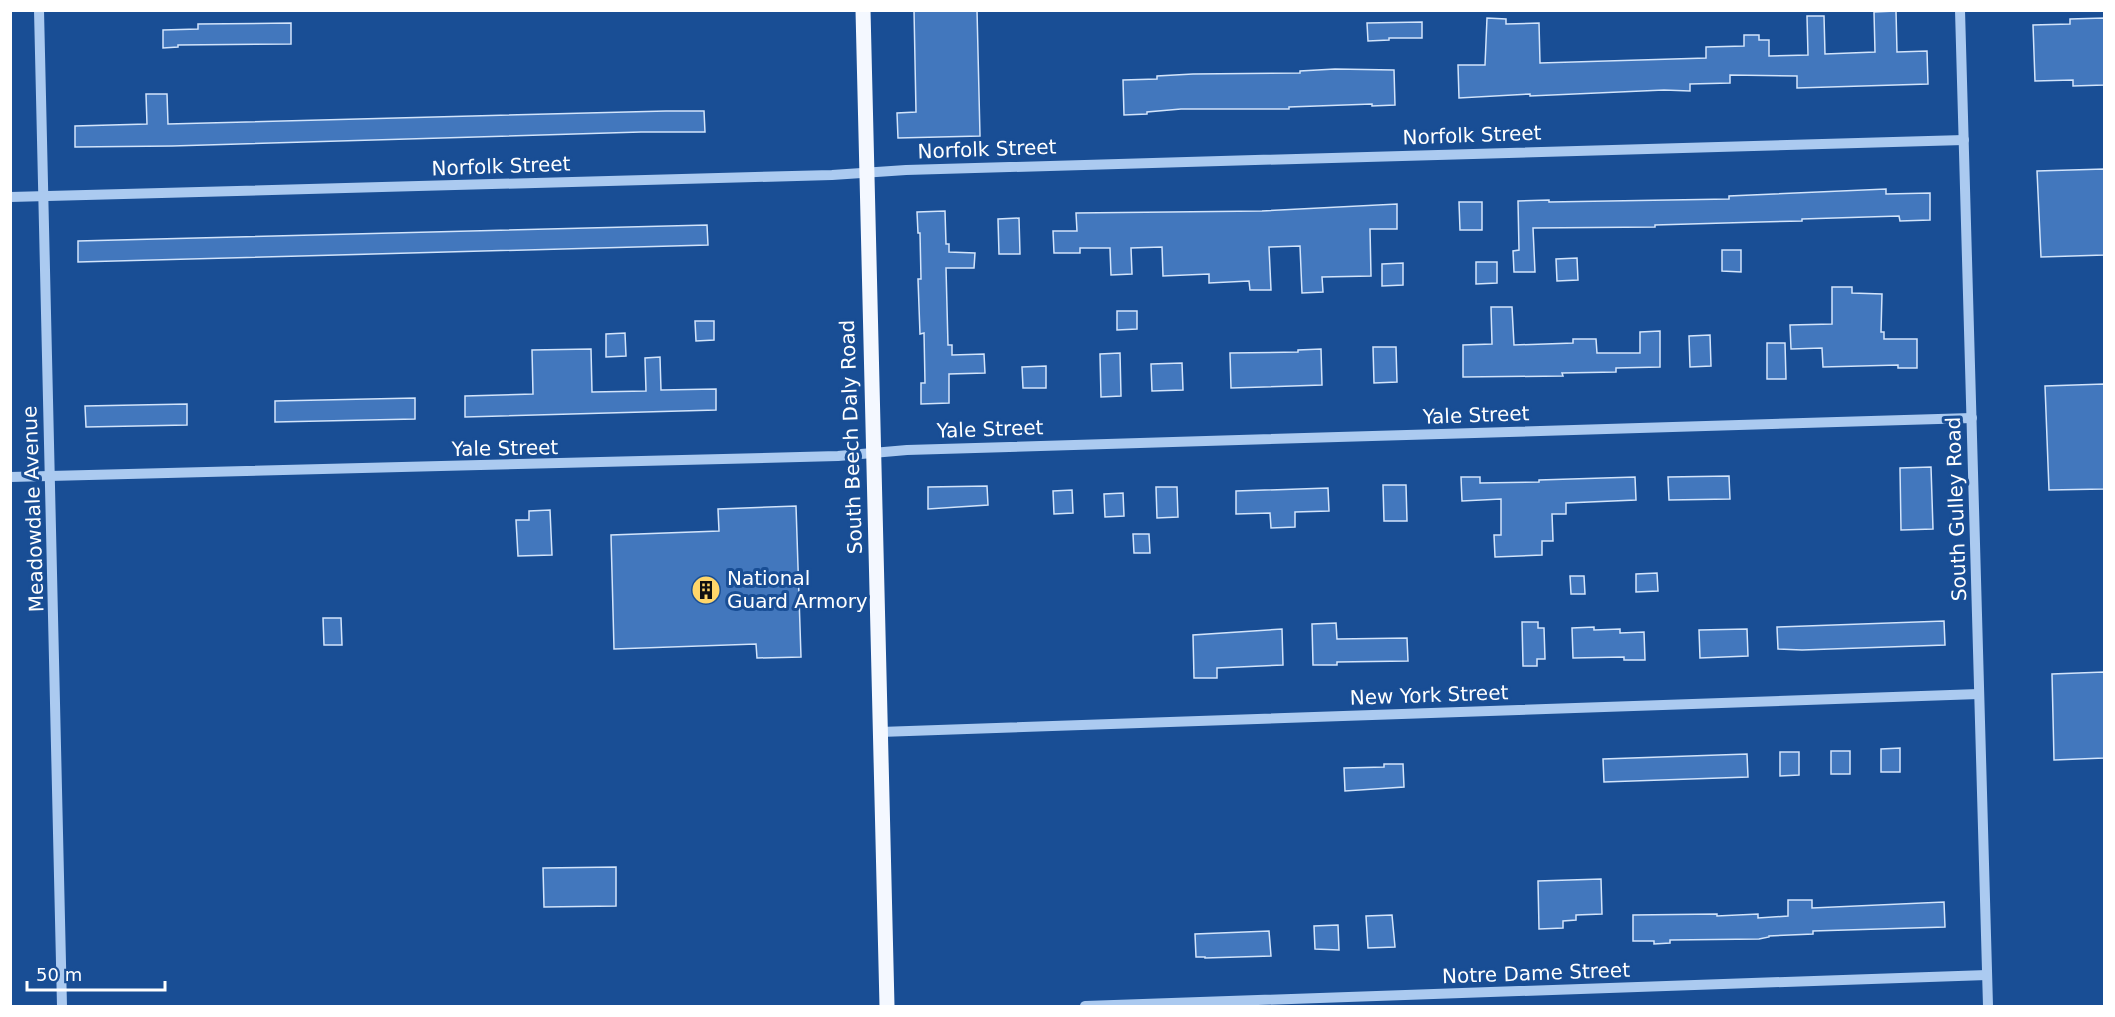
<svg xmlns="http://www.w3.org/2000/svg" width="2115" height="1017" font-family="'DejaVu Sans',sans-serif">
  <rect width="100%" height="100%" fill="#194e95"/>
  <g fill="#4277bd" stroke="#d2e4fb" stroke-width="1.5">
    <polygon points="914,10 977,10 980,136 898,138 897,113 916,112"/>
    <polygon points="1896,11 1897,52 1927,51 1928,84 1797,88 1797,76 1730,75 1730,83 1690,84 1690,91 1664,90 1530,96 1530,94 1459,98 1458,65 1485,65 1487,18 1506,19 1506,24 1539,23 1540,63 1706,58 1706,47 1744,46 1744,35 1759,35 1759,40 1769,40 1769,56 1808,55 1807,16 1824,16 1825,54 1875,52 1874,12"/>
    <polygon points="2104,18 2104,85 2073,86 2073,80 2035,81 2033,25 2070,24 2070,19"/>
    <polygon points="1422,22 1422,38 1389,38 1389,40 1368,41 1367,23"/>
    <polygon points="291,23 291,44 178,45 178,47 163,48 163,30 198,29 198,24"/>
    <polygon points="1335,69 1394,70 1395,105 1372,106 1372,104 1289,107 1289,109 1181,109 1147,112 1147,114 1124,115 1123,80 1157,79 1157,76 1193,74 1300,73 1300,71"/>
    <polygon points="146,94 167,94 168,124 666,111 704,111 705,132 641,132 172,146 75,147 75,126 147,124"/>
    <polygon points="2104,169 2104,255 2041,257 2037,171"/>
    <polygon points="1886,189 1886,194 1930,193 1930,220 1900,221 1899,216 1802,219 1802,221 1760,222 1655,225 1655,227 1533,228 1535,272 1514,272 1513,251 1519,250 1518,201 1549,200 1549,202 1729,199 1729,196"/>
    <polygon points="1459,202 1482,202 1482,230 1460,230"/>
    <polygon points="1397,204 1397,229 1370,229 1371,276 1322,277 1323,292 1302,293 1300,246 1269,247 1271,290 1250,290 1249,281 1209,283 1209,274 1163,276 1162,247 1131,248 1132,274 1111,275 1110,248 1080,248 1080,253 1054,253 1053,231 1077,231 1076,213 1262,211"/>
    <polygon points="945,211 946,244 949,244 949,252 975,253 974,268 946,268 948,345 952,345 952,355 984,354 985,373 949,374 949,403 921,404 921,383 925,383 924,333 920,334 918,279 921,279 920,233 918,233 917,212"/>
    <polygon points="1019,218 1020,254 999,254 998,219"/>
    <polygon points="707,225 708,245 78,262 78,241"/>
    <polygon points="1722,250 1741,250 1741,272 1722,271"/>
    <polygon points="1577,258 1578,280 1557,281 1556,259"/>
    <polygon points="1476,262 1497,262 1497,283 1476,284"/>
    <polygon points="1403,263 1403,285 1382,286 1382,264"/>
    <polygon points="1832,287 1852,287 1852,293 1882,294 1881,332 1884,332 1884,339 1917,339 1917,368 1898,368 1898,365 1823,367 1822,348 1791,349 1790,325 1832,324"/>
    <polygon points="1491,307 1512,307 1514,345 1573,343 1573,339 1596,339 1597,353 1640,353 1640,332 1660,331 1660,367 1616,368 1616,372 1562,373 1563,376 1463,377 1463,345 1492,344"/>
    <polygon points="1117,311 1137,311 1137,329 1117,330"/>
    <polygon points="695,321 714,321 714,340 696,341"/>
    <polygon points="625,333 626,356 606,357 606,334"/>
    <polygon points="1710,335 1711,366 1690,367 1689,336"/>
    <polygon points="1767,343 1785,343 1786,379 1767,379"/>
    <polygon points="1373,347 1396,347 1397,382 1374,383"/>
    <polygon points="591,349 592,392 646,391 645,358 660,357 661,390 716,389 716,410 465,417 465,396 533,394 532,350"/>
    <polygon points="1321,349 1322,385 1231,388 1230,353 1298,352 1298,350"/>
    <polygon points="1120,353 1121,396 1101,397 1100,354"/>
    <polygon points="1182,363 1183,390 1152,391 1151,364"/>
    <polygon points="1046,366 1046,388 1023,388 1022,367"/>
    <polygon points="2104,384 2104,489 2049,490 2045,386"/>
    <polygon points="415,398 415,419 275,422 275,401"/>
    <polygon points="187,404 187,425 86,427 85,406"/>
    <polygon points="1931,467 1933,529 1901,530 1900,468"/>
    <polygon points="1729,476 1730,499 1669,500 1668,477"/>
    <polygon points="1461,477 1480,477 1480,483 1539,482 1539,480 1635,477 1636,500 1566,503 1566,514 1552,514 1553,541 1542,541 1542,555 1495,557 1494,535 1501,535 1501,499 1462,501"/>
    <polygon points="1383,485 1406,485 1407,521 1384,521"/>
    <polygon points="987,486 988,505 928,509 928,487"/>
    <polygon points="1156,487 1177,487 1178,517 1157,518"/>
    <polygon points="1328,488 1329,511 1295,512 1295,527 1271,528 1270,513 1236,514 1236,491"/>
    <polygon points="1072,490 1073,513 1054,514 1053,491"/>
    <polygon points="1123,493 1124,516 1105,517 1104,494"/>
    <polygon points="796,506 801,657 757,658 756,644 614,649 611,535 719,531 718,509"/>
    <polygon points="550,510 552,555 518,556 516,520 529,520 529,511"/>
    <polygon points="1133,534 1149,534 1150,553 1134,553"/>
    <polygon points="1657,573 1658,591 1636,592 1636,574"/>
    <polygon points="1570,576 1584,576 1585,594 1571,594"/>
    <polygon points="323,618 341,618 342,645 324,645"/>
    <polygon points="1944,621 1945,645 1802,650 1778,649 1777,627"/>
    <polygon points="1522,622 1538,622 1538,628 1544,628 1545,659 1537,659 1537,666 1523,666"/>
    <polygon points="1336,623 1337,639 1407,638 1408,661 1337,662 1337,665 1313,665 1312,624"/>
    <polygon points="1594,627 1594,630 1620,629 1620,633 1644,632 1645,660 1624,660 1624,657 1573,658 1572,628"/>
    <polygon points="1282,629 1283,665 1217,668 1217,678 1194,678 1193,635"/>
    <polygon points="1747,629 1748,656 1700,658 1699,630"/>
    <polygon points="2104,672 2104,758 2054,760 2052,674"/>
    <polygon points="1900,748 1900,772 1881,772 1881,749"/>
    <rect x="1831" y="751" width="19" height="23"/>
    <polygon points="1780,752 1799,752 1799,775 1780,776"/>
    <polygon points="1747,754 1748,777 1604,782 1603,759"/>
    <polygon points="1384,764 1403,764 1404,787 1345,791 1344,768 1384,767"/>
    <polygon points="616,867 616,906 544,907 543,868"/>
    <polygon points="1601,879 1602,914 1576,915 1576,920 1563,921 1563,928 1539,929 1538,881"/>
    <polygon points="1788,900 1812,900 1812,908 1944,902 1945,927 1813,931 1813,934 1769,936 1769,937 1759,939 1670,940 1670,943 1654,944 1654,941 1633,941 1633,915 1717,914 1717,916 1758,914 1758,918 1788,916"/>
    <polygon points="1392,915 1395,947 1368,948 1366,916"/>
    <polygon points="1338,925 1339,950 1315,949 1314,926"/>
    <polygon points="1269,931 1271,956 1205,958 1205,957 1196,957 1195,934"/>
  </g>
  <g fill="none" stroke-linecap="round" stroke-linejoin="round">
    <g stroke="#abcaf0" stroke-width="10">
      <polyline points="39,10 62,1006"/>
      <polyline points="1960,10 1988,1006"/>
      <polyline points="10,197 832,175 906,170 1964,140"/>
      <polyline points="10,477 838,456 907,450 1972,418"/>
      <polyline points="880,732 1979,694"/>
      <polyline points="1085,1006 1987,975"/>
    </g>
    <polyline stroke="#f4f8ff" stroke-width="15" points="863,10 887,1006"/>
  </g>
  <defs>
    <g id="building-disc" transform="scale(1.5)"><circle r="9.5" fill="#ffd66a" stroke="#194e95"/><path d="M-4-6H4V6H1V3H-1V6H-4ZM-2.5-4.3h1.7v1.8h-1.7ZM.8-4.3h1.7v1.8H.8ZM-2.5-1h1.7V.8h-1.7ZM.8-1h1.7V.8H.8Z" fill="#111"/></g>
  </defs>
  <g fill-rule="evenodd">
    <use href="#building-disc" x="706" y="590"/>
  </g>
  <g text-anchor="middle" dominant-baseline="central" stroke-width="6" stroke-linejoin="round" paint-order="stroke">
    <g font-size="20" fill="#fff" stroke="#194e95">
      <text transform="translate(1472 135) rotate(-2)">Norfolk Street</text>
      <text transform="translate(987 149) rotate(-2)">Norfolk Street</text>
      <text transform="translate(501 166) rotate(-2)">Norfolk Street</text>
      <text transform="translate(1476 415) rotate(-2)">Yale Street</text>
      <text transform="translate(990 429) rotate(-2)">Yale Street</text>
      <text transform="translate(851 437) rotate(-92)">South Beech Daly Road</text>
      <text transform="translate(505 448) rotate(-1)">Yale Street</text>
      <text transform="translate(33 509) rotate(-92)">Meadowdale Avenue</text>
      <text transform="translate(1956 509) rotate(-92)">South Gulley Road</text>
      <text transform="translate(1429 695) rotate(-2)">New York Street</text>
      <text transform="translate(1536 973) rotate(-2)">Notre Dame Street</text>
    </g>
    <g font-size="20" fill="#fff" stroke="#194e95" text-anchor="start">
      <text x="727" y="578">National<tspan x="727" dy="23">Guard Armory</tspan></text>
    </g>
  </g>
  <rect width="2115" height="1017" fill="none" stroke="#ffffff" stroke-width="24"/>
  <path d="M27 981v9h138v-9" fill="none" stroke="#ffffff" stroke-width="3"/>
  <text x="36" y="981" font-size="18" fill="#ffffff" stroke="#194e95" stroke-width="4.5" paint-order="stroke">50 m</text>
</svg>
